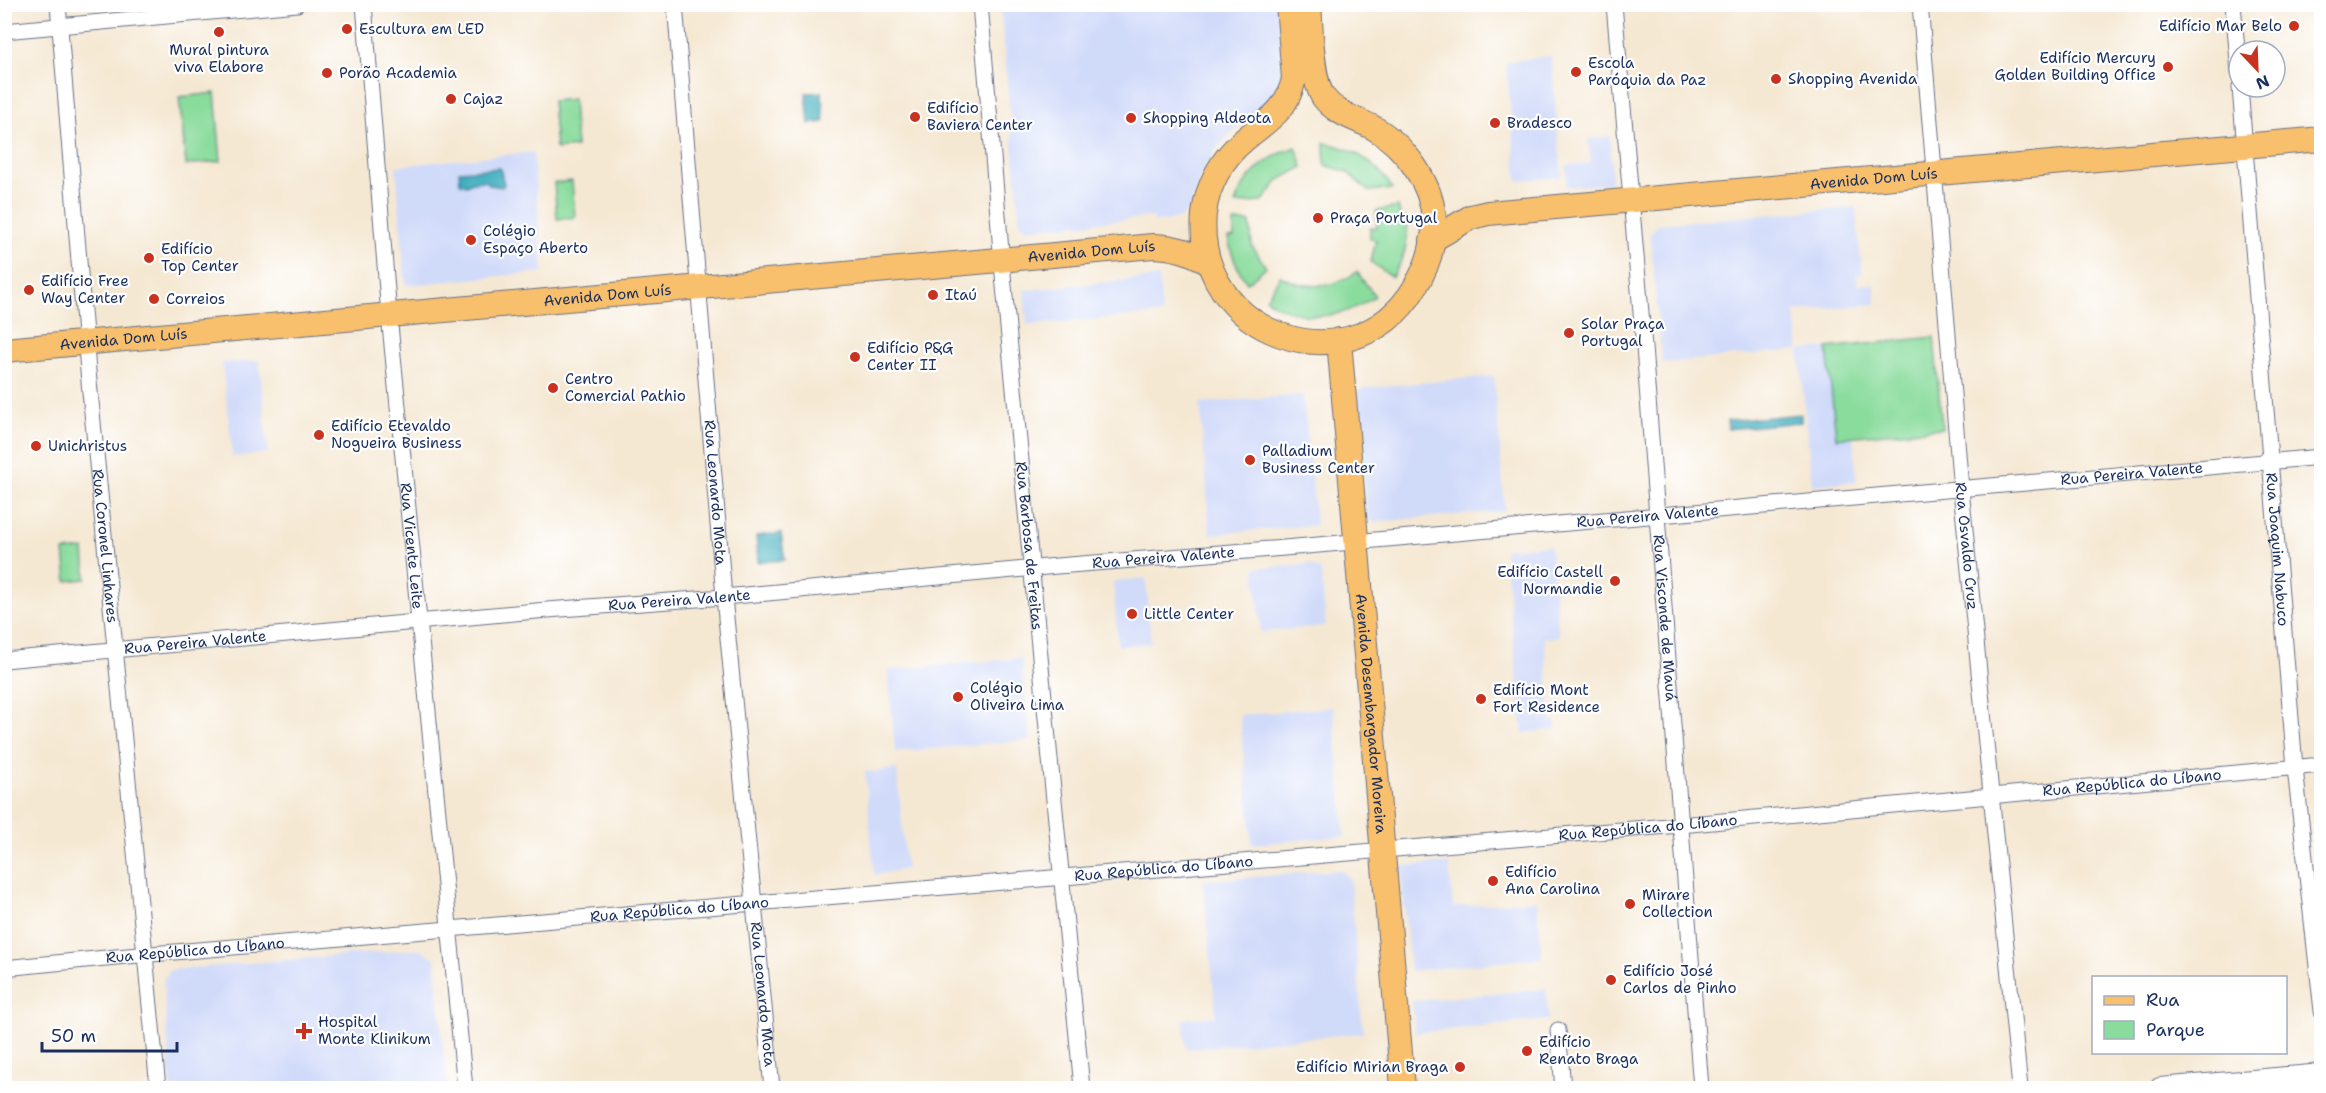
<svg xmlns="http://www.w3.org/2000/svg" width="2326" height="1093" font-family="'Shantell Sans',sans-serif">
  <rect width="100%" height="100%" fill="#fff"/>
  <filter id="ink" filterUnits="userSpaceOnUse"><feTurbulence type="fractalNoise" baseFrequency=".0167" numOctaves="2"/><feDisplacementMap in="SourceGraphic" scale="12" xChannelSelector="R" yChannelSelector="G"/><feConvolveMatrix kernelMatrix="1 2 1 2 8 2 1 2 1" color-interpolation-filters="sRGB"/></filter>
  <filter id="wash" filterUnits="userSpaceOnUse"><feTurbulence type="fractalNoise" baseFrequency=".008" numOctaves="4" result="noise"/><feDisplacementMap in="SourceGraphic" scale="24" xChannelSelector="R" yChannelSelector="G"/><feGaussianBlur stdDeviation="1.35" result="paint"/><feColorMatrix in="noise" values="0 0 0 0 0 0 0 0 0 0 0 0 0 0 0 0 0 1.4 0 .05"/><feComposite in="paint" operator="in"/></filter>
  <g filter="url(#wash)">
    <rect width="100%" height="100%" fill="#f5e8d3"/>
    <g fill="#d0daf9">
      <polygon points="1000,5 1277,5 1284,70 1279,96 1231,133 1215,150 1198,181 1190,207 1180,218 1154,223 1153,217 1027,229 1020,224"/>
      <polygon points="1551,56 1562,177 1517,181 1506,62"/>
      <polygon points="1610,136 1612,178 1610,183 1567,187 1566,165 1591,163 1588,139"/>
      <polygon points="533,152 543,272 408,285 405,280 396,166"/>
      <polygon points="1856,207 1862,275 1857,275 1858,285 1875,284 1876,304 1795,311 1799,350 1827,348 1836,438 1853,437 1857,481 1812,485 1799,350 1662,363 1650,234 1658,224"/>
      <polygon points="1159,277 1162,314 1027,325 1024,290"/>
      <polygon points="259,360 268,453 233,457 222,363"/>
      <polygon points="1494,376 1505,511 1371,522 1367,515 1355,396 1358,391 1364,388"/>
      <polygon points="1303,395 1316,525 1210,534 1200,403"/>
      <polygon points="1550,545 1559,637 1544,638 1551,721 1555,721 1556,729 1523,733 1504,549"/>
      <polygon points="1310,564 1321,570 1326,626 1261,632 1255,568"/>
      <polygon points="1146,578 1151,643 1118,646 1113,581"/>
      <polygon points="1021,658 1031,740 895,752 888,670"/>
      <polygon points="1333,707 1345,836 1252,844 1240,715"/>
      <polygon points="897,769 906,869 874,875 865,772"/>
      <polygon points="1449,863 1453,907 1537,900 1542,958 1410,971 1401,866"/>
      <polygon points="1340,870 1350,878 1363,1033 1186,1049 1183,1019 1216,1016 1203,881"/>
      <polygon points="420,949 435,958 447,1088 171,1088 163,980 170,970"/>
      <polygon points="1546,989 1549,1020 1415,1033 1412,1001"/>
    </g>
    <g fill="#8adc9d" stroke="#52867e" stroke-width="1.5">
      <polygon points="215,93 221,161 186,165 179,97"/>
      <polygon points="573,99 576,147 556,149 552,101"/>
      <path d="M1324 143C1355 148 1376 163 1393 189L1368 191 1347 172 1325 165Z"/>
      <path d="M1296 147 1303 167 1279 180 1262 202 1235 204C1244 175 1268 156 1296 147Z"/>
      <polygon points="572,181 575,217 557,219 554,183"/>
      <path d="M1398 207 1401 219 1407 218C1409 241 1405 258 1392 277L1371 262 1376 240 1370 239V228L1377 227 1376 211Z"/>
      <path d="M1234 222H1250L1252 246 1266 267 1247 283C1237 269 1231 255 1228 238L1234 237Z"/>
      <path d="M1357 272 1375 296C1340 321 1302 323 1266 299L1280 276C1306 290 1332 289 1357 272Z"/>
      <polygon points="1934,337 1942,428 1836,438 1827,348"/>
      <polygon points="84,549 86,579 67,581 64,551"/>
    </g>
    <g fill="#41afbe" stroke="#2e6f8e" stroke-width="1.5">
      <polygon points="822,92 824,122 809,124 806,93"/>
      <polygon points="500,168 504,184 502,187 490,185 486,181 472,182 467,185 460,183 459,171"/>
      <polygon points="1801,414 1801,422 1728,429 1727,421"/>
      <polygon points="781,533 785,560 758,562 756,536"/>
    </g>
  </g>
  <g filter="url(#ink)">
    <g fill="none" stroke-linecap="round" stroke-linejoin="round">
      <g stroke="#677087" stroke-width="17">
        <g id="minor">
          <path id="s1" d="M58 4 88 371 158 1088"/>
          <path id="s2" d="M364 4 389 315 465 1088"/>
          <path id="s3" d="M675 4 724 597 772 1088"/>
          <path id="s4" d="M980 4 1004 286 1082 1088"/>
          <path id="s5" d="M1614 4 1644 347 1701 1088"/>
          <path id="s6" d="M1920 4 1961 489 2020 1088"/>
          <polyline points="2233,4 2239,73"/>
          <polyline points="4,31 297,4"/>
          <path id="s7" d="M2240 87 2295 768 2322 1011"/>
          <path id="s8" d="M4 660 547 610 724 597 1057 566 1284 548 2322 457"/>
          <path id="s9" d="M4 968 116 957 1680 825 2322 765"/>
          <polyline points="1558,1030 1563,1088"/>
        </g>
      </g>
      <g stroke="#677087" stroke-width="22">
        <polyline id="tertiary" points="2160,1088 2322,1074"/>
      </g>
      <g stroke="#677087" stroke-width="26">
        <g id="primary">
          <path d="M1288 4 1294 79C1286 113 1268 119 1244 140 1222 158 1207 186 1204 214 1193 335 1351 391 1414 289 1427 268 1435 244 1434 220 1432 183 1405 146 1374 128 1357 119 1336 114 1324 98 1311 81 1311 27 1309 4"/>
          <path id="s10" d="M1432 240 1471 217 1488 213 2322 139"/>
          <path id="s11" d="M1339 340 1403 1088"/>
          <path id="s12" d="M4 350 1153 246C1175 247 1189 251 1208 262"/>
        </g>
      </g>
      <use href="#minor" stroke="#fff" stroke-width="15"/>
      <use href="#tertiary" stroke="#fff" stroke-width="20"/>
      <use href="#primary" stroke="#f8bf6c" stroke-width="24"/>
    </g>
  </g>
  <g fill="#c8321e" stroke="#fff" stroke-width="2">
    <circle cx="2294" cy="26" r="6"/>
    <circle cx="347" cy="29" r="6"/>
    <circle cx="219" cy="32" r="6"/>
    <circle cx="2168" cy="67" r="6"/>
    <circle cx="1576" cy="72" r="6"/>
    <circle cx="327" cy="73" r="6"/>
    <circle cx="1776" cy="79" r="6"/>
    <circle cx="451" cy="99" r="6"/>
    <circle cx="915" cy="117" r="6"/>
    <circle cx="1131" cy="118" r="6"/>
    <circle cx="1495" cy="123" r="6"/>
    <circle cx="1318" cy="218" r="6"/>
    <circle cx="471" cy="240" r="6"/>
    <circle cx="149" cy="258" r="6"/>
    <circle cx="29" cy="290" r="6"/>
    <circle cx="933" cy="295" r="6"/>
    <circle cx="154" cy="299" r="6"/>
    <circle cx="1569" cy="333" r="6"/>
    <circle cx="855" cy="357" r="6"/>
    <circle cx="553" cy="388" r="6"/>
    <circle cx="319" cy="435" r="6"/>
    <circle cx="36" cy="446" r="6"/>
    <circle cx="1250" cy="460" r="6"/>
    <circle cx="1615" cy="581" r="6"/>
    <circle cx="1132" cy="614" r="6"/>
    <circle cx="958" cy="697" r="6"/>
    <circle cx="1481" cy="699" r="6"/>
    <circle cx="1493" cy="881" r="6"/>
    <circle cx="1630" cy="904" r="6"/>
    <circle cx="1611" cy="980" r="6"/>
    <path d="M301 1022h6v6h6v6h-6v6h-6v-6h-6v-6h6z"/>
    <circle cx="1527" cy="1051" r="6"/>
    <circle cx="1460" cy="1067" r="6"/>
  </g>
  <g text-anchor="middle" dominant-baseline="central" stroke-width="4.5" stroke-linejoin="round" paint-order="stroke">
    <g font-size="15" fill="#1b2f5e" stroke="#fff" text-anchor="start">
      <text x="2282" y="26" text-anchor="end">Edifício Mar Belo</text>
      <text x="359" y="29">Escultura em LED</text>
      <text x="219" y="50" text-anchor="middle">Mural pintura<tspan x="219" dy="17">viva Elabore</tspan></text>
      <text x="2156" y="58" text-anchor="end">Edifício Mercury<tspan x="2156" dy="17">Golden Building Office</tspan></text>
      <text x="1588" y="63">Escola<tspan x="1588" dy="17">Paróquia da Paz</tspan></text>
      <text x="339" y="73">Porão Academia</text>
      <text x="1788" y="79">Shopping Avenida</text>
      <text x="463" y="99">Cajaz</text>
      <text x="927" y="108">Edifício<tspan x="927" dy="17">Baviera Center</tspan></text>
      <text x="1143" y="118">Shopping Aldeota</text>
      <text x="1507" y="123">Bradesco</text>
      <text x="1330" y="218">Praça Portugal</text>
      <text x="483" y="231">Colégio<tspan x="483" dy="17">Espaço Aberto</tspan></text>
      <text x="161" y="249">Edifício<tspan x="161" dy="17">Top Center</tspan></text>
      <text x="41" y="281">Edifício Free<tspan x="41" dy="17">Way Center</tspan></text>
      <text x="945" y="295">Itaú</text>
      <text x="166" y="299">Correios</text>
      <text x="1581" y="324">Solar Praça<tspan x="1581" dy="17">Portugal</tspan></text>
      <text x="867" y="348">Edifício P&amp;G<tspan x="867" dy="17">Center II</tspan></text>
      <text x="565" y="379">Centro<tspan x="565" dy="17">Comercial Pathio</tspan></text>
      <text x="331" y="426">Edifício Etevaldo<tspan x="331" dy="17">Nogueira Business</tspan></text>
      <text x="48" y="446">Unichristus</text>
      <text x="1262" y="451">Palladium<tspan x="1262" dy="17">Business Center</tspan></text>
      <text x="1603" y="572" text-anchor="end">Edifício Castell<tspan x="1603" dy="17">Normandie</tspan></text>
      <text x="1144" y="614">Little Center</text>
      <text x="970" y="688">Colégio<tspan x="970" dy="17">Oliveira Lima</tspan></text>
      <text x="1493" y="690">Edifício Mont<tspan x="1493" dy="17">Fort Residence</tspan></text>
      <text x="1505" y="872">Edifício<tspan x="1505" dy="17">Ana Carolina</tspan></text>
      <text x="1642" y="895">Mirare<tspan x="1642" dy="17">Collection</tspan></text>
      <text x="1623" y="971">Edifício José<tspan x="1623" dy="17">Carlos de Pinho</tspan></text>
      <text x="318" y="1022">Hospital<tspan x="318" dy="17">Monte Klinikum</tspan></text>
      <text x="1539" y="1042">Edifício<tspan x="1539" dy="17">Renato Braga</tspan></text>
      <text x="1448" y="1067" text-anchor="end">Edifício Mirian Braga</text>
    </g>
    <g font-size="15" fill="#1b2f5e" stroke="#fff">
      <text stroke="none"><textPath href="#s10" startOffset="450">Avenida Dom Luís</textPath></text>
      <text stroke="none"><textPath href="#s12" startOffset="1092">Avenida Dom Luís</textPath></text>
      <text stroke="none"><textPath href="#s12" startOffset="606">Avenida Dom Luís</textPath></text>
      <text stroke="none"><textPath href="#s12" startOffset="120">Avenida Dom Luís</textPath></text>
      <text stroke="none"><textPath href="#s8" startOffset="2136">Rua Pereira Valente</textPath></text>
      <text stroke="none"><textPath href="#s3" startOffset="490">Rua Leonardo Mota</textPath></text>
      <text stroke="none"><textPath href="#s8" startOffset="1650">Rua Pereira Valente</textPath></text>
      <text stroke="none"><textPath href="#s1" startOffset="544">Rua Coronel Linhares</textPath></text>
      <text stroke="none"><textPath href="#s2" startOffset="544">Rua Vicente Leite</textPath></text>
      <text stroke="none"><textPath href="#s4" startOffset="544">Rua Barbosa de Freitas</textPath></text>
      <text stroke="none"><textPath href="#s6" startOffset="544">Rua Osvaldo Cruz</textPath></text>
      <text stroke="none"><textPath href="#s7" startOffset="464">Rua Joaquim Nabuco</textPath></text>
      <text stroke="none"><textPath href="#s8" startOffset="1164">Rua Pereira Valente</textPath></text>
      <text stroke="none"><textPath href="#s8" startOffset="678">Rua Pereira Valente</textPath></text>
      <text stroke="none"><textPath href="#s5" startOffset="616">Rua Visconde de Mauá</textPath></text>
      <text stroke="none"><textPath href="#s8" startOffset="192">Rua Pereira Valente</textPath></text>
      <text stroke="none"><textPath href="#s11" startOffset="375">Avenida Desembargador Moreira</textPath></text>
      <text stroke="none"><textPath href="#s9" startOffset="2136">Rua República do Líbano</textPath></text>
      <text stroke="none"><textPath href="#s9" startOffset="1650">Rua República do Líbano</textPath></text>
      <text stroke="none"><textPath href="#s9" startOffset="1164">Rua República do Líbano</textPath></text>
      <text stroke="none"><textPath href="#s9" startOffset="678">Rua República do Líbano</textPath></text>
      <text stroke="none"><textPath href="#s9" startOffset="192">Rua República do Líbano</textPath></text>
      <text stroke="none"><textPath href="#s3" startOffset="994">Rua Leonardo Mota</textPath></text>
    </g>
  </g>
  <rect width="2326" height="1093" fill="none" stroke="#fff" stroke-width="24"/>
  <rect x="2092" y="976" width="195" height="78" fill="#ffffff" stroke="#a4acbf" stroke-width="1.5"/>
  <rect x="2104" y="996" width="30" height="9" fill="#f8bf6c" stroke="#a4acbf" stroke-width="1.5"/>
  <text x="2146" y="1006" font-size="18" fill="#1b2f5e">Rua</text>
  <rect x="2104" y="1021" width="30" height="18" fill="#8adc9d" stroke="#a4acbf" stroke-width="1.5"/>
  <text x="2146" y="1036" font-size="18" fill="#1b2f5e">Parque</text>
  <g transform="translate(2257 69) rotate(157)"><circle r="28" fill="#ffffff" stroke="#a4acbf" stroke-width="1.5"/>
  <path d="M0-4.5L10 22L0 15L-10 22Z" fill="#c8321e"/>
  <text y="-9" font-size="16" font-weight="bold" text-anchor="middle" fill="#1b2f5e">N</text>
  </g>
  <path d="M42 1042v9h135v-9" fill="none" stroke="#1b2f5e" stroke-width="3"/>
  <text x="51" y="1042" font-size="18" fill="#1b2f5e" stroke="#ffffff" stroke-width="4.5" paint-order="stroke">50 m</text>
</svg>
